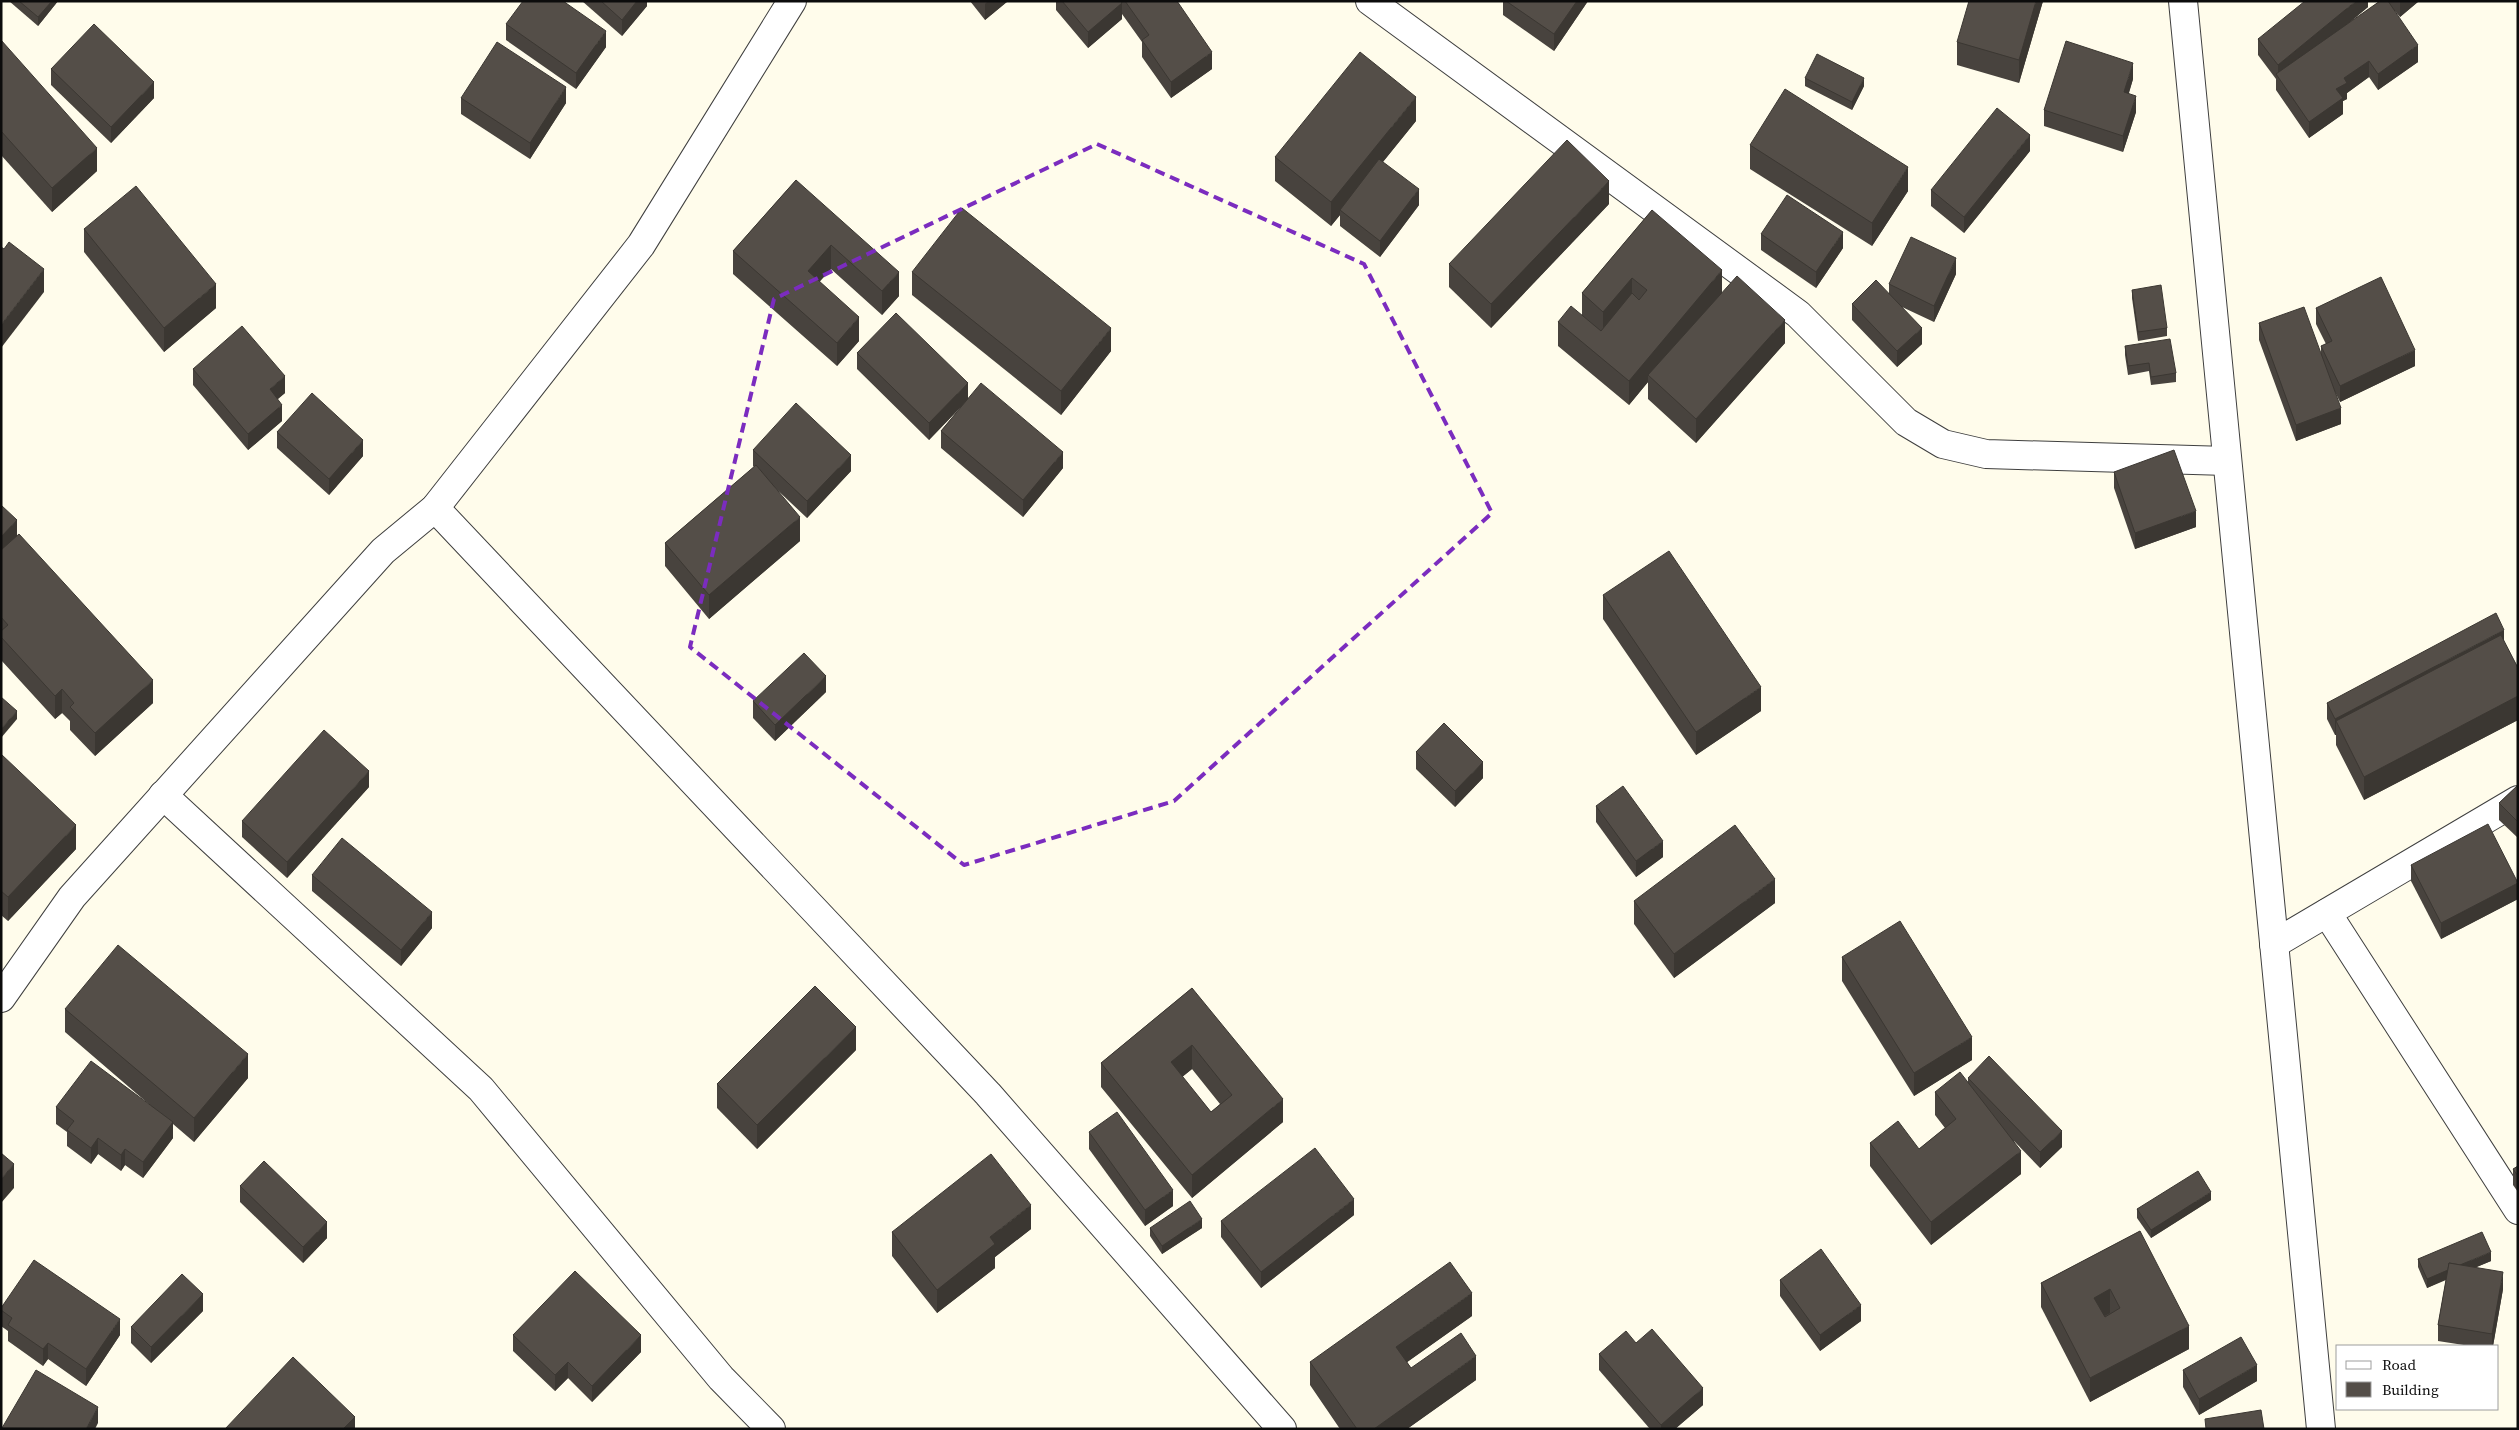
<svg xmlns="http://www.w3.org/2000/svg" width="2519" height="1430" font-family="'Source Serif 4',serif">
  <rect width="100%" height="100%" fill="#fffceb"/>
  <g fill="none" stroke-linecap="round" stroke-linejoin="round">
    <g stroke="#3f3f3f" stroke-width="30">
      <g id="minor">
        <polyline points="1370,1 1798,314 1906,422 1943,444 1986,454 2227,461"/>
        <polyline points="2183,1 2321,1429"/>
        <polyline points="435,508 988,1094 1282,1429"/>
        <polyline points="163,795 481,1089 721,1378 771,1429"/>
        <polyline points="2327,913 2518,1210"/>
        <polyline points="2274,944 2518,800"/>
        <polyline points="1,998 72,897 383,551 435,508 641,245 792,1"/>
      </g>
    </g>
    <use href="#minor" stroke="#fff" stroke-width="28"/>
  </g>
  <g fill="#48433e" fill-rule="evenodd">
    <polygon points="9,1 58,1 38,26"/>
    <polygon points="582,1 647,1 647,6 622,36"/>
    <polygon points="970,1 1008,1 985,20"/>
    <polygon points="1056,1 1177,1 1212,69 1171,98 1142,57 1142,42 1122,14 1122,19 1088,48 1056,10"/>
    <polygon points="1503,1 1588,1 1554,51 1503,15"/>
    <polygon points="2043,1 2019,83 1957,65 1957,42"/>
    <polygon points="2368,1 2368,7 2348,24 2380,1 2419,1 2400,17 2393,9 2418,62 2378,90 2369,77 2347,93 2347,99 2343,101 2343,114 2309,138 2276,90 2276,79 2258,55 2258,39"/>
    <polygon points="506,24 606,47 576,89 506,40"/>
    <polygon points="1,40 97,171 52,212 1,155"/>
    <polygon points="51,69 154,98 111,143 51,85"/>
    <polygon points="1805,78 1864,86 1852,110 1805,86"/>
    <polygon points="2133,79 2129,93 2136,112 2123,152 2044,126 2044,110"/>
    <polygon points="461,98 566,103 530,159 461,114"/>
    <polygon points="1416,121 1383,162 1419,205 1380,257 1340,226 1340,215 1331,226 1275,181 1275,157"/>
    <polygon points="1750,145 1908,191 1872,246 1750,169"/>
    <polygon points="2030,151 1964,233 1931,206 1931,190"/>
    <polygon points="796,180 899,296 882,315 831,269 819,281 859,341 837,366 733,274 733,251"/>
    <polygon points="1609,204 1491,328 1449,287 1449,264"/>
    <polygon points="1652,210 1722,293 1785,343 1696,443 1648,399 1648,382 1629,405 1558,346 1558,322 1582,315 1582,293"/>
    <polygon points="84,229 216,308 164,352 84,252"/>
    <polygon points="1761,234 1843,248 1816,288 1761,250"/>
    <polygon points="912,272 1111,351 1061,415 912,295"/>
    <polygon points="1956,274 1934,322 1902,307 1922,344 1897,367 1852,320 1852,304 1889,293 1889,284"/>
    <polygon points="2132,290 2167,328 2167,336 2138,341 2132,298"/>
    <polygon points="2316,308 2415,366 2340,402 2335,392 2341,424 2296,441 2259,340 2259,323 2321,354 2321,346 2326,344 2316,324"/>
    <polygon points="2125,346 2176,373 2176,382 2151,385 2149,371 2128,375 2125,355"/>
    <polygon points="857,353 968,398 1063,468 1023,517 941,448 941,431 964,404 929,440 857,369"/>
    <polygon points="193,369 285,393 277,399 282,421 248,450 193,385"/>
    <polygon points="277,432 363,456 329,495 277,448"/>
    <polygon points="753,450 851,471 807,518 773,486 800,541 709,619 665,566 665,543 754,467 753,466"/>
    <polygon points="2114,472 2196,527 2135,549 2114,488"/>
    <polygon points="1,505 17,536 153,703 95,756 70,730 70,721 62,713 55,719 1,660"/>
    <polygon points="2518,575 2518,594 2517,592 2517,576"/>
    <polygon points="1603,595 1761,711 1696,755 1603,619"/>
    <polygon points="2504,642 2518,668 2518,720 2364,800 2336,745 2336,735 2335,735 2327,719 2327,703"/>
    <polygon points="826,692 775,741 753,718 753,701"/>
    <polygon points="1416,752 1483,778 1455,807 1416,769"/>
    <polygon points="1,754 76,849 8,921 1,915"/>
    <polygon points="2518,785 2518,838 2499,820 2499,803"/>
    <polygon points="369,787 287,878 242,837 242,821"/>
    <polygon points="1596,806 1663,857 1636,877 1596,822"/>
    <polygon points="2411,865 2518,882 2518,899 2441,939 2411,881"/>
    <polygon points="312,875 432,928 401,966 312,891"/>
    <polygon points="1634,901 1775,903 1674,978 1634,924"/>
    <polygon points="1842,957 1972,1060 1914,1096 1842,981"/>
    <path d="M1192 988 1283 1122 1192 1198 1101 1087V1063ZM1192 1069 1220 1104 1211 1112 1182 1077Z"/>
    <polygon points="65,1009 248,1078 194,1142 173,1124 173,1138 143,1178 125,1165 121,1171 98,1154 91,1164 67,1146 67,1132 56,1124 56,1107 151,1106 65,1032"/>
    <polygon points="856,1050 757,1149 717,1108 717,1084"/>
    <polygon points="1968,1078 2062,1147 2040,1168 2014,1141 2021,1174 1931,1245 1870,1166 1870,1143 1919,1149 1945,1128 1935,1115 1935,1092 1968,1082"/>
    <polygon points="1089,1132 1173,1206 1145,1226 1089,1149"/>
    <polygon points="2518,1166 2518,1192 2513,1185 2513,1169"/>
    <polygon points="240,1186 327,1238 303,1263 240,1202"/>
    <polygon points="2211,1200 2151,1238 2137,1218 2137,1209"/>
    <polygon points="1354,1215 1261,1288 1221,1237 1221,1221"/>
    <polygon points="1150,1228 1202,1228 1162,1254 1150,1236"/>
    <polygon points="1031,1229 995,1257 995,1268 937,1313 892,1256 892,1232"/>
    <polygon points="2140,1231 2189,1349 2090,1402 2041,1307 2041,1283"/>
    <polygon points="2418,1259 2491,1261 2474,1268 2503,1289 2493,1346 2470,1346 2438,1341 2438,1325 2446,1279 2427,1288 2418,1267"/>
    <polygon points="1780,1280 1861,1321 1820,1351 1780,1296"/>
    <polygon points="1,1308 120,1335 86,1386 48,1359 43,1366 8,1341 8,1331 1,1326"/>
    <polygon points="203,1311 151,1363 131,1343 131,1327"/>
    <polygon points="1472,1316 1407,1362 1411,1368 1476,1380 1407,1429 1340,1429 1310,1385 1310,1362"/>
    <polygon points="513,1335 641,1352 592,1402 568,1378 555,1391 513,1351"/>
    <polygon points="1636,1343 1703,1405 1675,1429 1650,1429 1599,1370 1599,1354"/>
    <polygon points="2183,1370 2257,1381 2199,1415 2183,1387"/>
  </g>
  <g fill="#3b3732">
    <polygon points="52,1 58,1 38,26 38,17"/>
    <polygon points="637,1 647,1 647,6 622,36 622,20"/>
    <polygon points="988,1 1008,1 985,20 985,4"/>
    <polygon points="1577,1 1588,1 1554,51 1554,34"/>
    <polygon points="2036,1 2043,1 2019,83 2019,60"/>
    <polygon points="2356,1 2368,1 2368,7 2280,79 2278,76 2278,65"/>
    <polygon points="2400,1 2419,1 2400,17"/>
    <polygon points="1122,3 1122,19 1088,48 1088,32"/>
    <polygon points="606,31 606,47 576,89 576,73"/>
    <polygon points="2418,45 2418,62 2378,90 2378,74"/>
    <polygon points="1212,52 1212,69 1171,98 1171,82"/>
    <polygon points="2369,61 2369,77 2347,93 2347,99 2343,101 2343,114 2309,138 2309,122 2336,89 2344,78"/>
    <polygon points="2133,63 2133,79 2124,108 2124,92"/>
    <polygon points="1864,78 1864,86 1852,110 1852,102"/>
    <polygon points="154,82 154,98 111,143 111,127"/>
    <polygon points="566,87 566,103 530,159 530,143"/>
    <polygon points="2136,96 2136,112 2123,152 2123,136"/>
    <polygon points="1416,97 1416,121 1342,212 1340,210 1340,215 1331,226 1331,202"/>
    <polygon points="2030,135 2030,151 1964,233 1964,217"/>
    <polygon points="97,148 97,171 52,212 52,188"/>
    <polygon points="1908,167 1908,191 1872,246 1872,223"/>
    <polygon points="1609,181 1609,204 1491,328 1491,304"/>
    <polygon points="1419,189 1419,205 1380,257 1380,241"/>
    <polygon points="1843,232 1843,248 1816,288 1816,272"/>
    <polygon points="831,245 831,269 808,295 808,271"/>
    <polygon points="1956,258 1956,274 1934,322 1934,306"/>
    <polygon points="44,269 44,292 1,348 1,325"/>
    <polygon points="1722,270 1722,293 1648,375 1648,382 1629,405 1629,381"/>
    <polygon points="899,272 899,296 882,315 882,291"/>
    <polygon points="1632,278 1632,301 1603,335 1603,312"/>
    <polygon points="216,284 216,308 164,352 164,328"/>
    <polygon points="859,317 859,341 837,366 837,343"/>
    <polygon points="1785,320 1785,343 1696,443 1696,419"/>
    <polygon points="1111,328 1111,351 1061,415 1061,391"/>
    <polygon points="1922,328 1922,344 1897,367 1897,351"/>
    <polygon points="2415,350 2415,366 2340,402 2340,386"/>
    <polygon points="285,376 285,393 270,406 270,389"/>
    <polygon points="968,383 968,399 929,440 929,423"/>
    <polygon points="282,405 282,421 248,450 248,434"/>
    <polygon points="2341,408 2341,424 2296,441 2296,425"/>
    <polygon points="363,440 363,456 329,495 329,479"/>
    <polygon points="1063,452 1063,468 1023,517 1023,500"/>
    <polygon points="851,455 851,471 807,518 807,501"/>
    <polygon points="2196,511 2196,527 2135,549 2135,533"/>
    <polygon points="800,517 800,541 709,619 709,595"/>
    <polygon points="17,520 17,536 1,553 1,537"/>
    <polygon points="2504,630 2504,646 2336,721 2336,735 2335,735 2335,719"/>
    <polygon points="826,676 826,692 775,741 775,725"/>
    <polygon points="153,680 153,703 95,756 95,733"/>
    <polygon points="1761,687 1761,711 1696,755 1696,732"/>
    <polygon points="62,689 62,713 55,719 55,696"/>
    <polygon points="2518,696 2518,720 2364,800 2364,777"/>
    <polygon points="17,711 17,719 1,738 1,729"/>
    <polygon points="1483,762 1483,778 1455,807 1455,791"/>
    <polygon points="369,771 369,787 287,878 287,862"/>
    <polygon points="76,825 76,849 8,921 8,897"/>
    <polygon points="1663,841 1663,857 1636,877 1636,861"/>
    <polygon points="1775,879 1775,903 1674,978 1674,954"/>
    <polygon points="2518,883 2518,899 2441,939 2441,923"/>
    <polygon points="432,912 432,928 401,966 401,950"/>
    <polygon points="856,1027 856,1050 757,1149 757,1125"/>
    <polygon points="1972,1037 1972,1060 1914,1096 1914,1073"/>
    <polygon points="1192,1045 1192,1069 1171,1086 1171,1062"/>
    <polygon points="248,1054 248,1078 194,1142 194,1118"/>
    <polygon points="1283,1099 1283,1122 1192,1198 1192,1175"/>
    <polygon points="173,1122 173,1138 143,1178 143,1162"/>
    <polygon points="2062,1131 2062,1147 2040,1168 2040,1152"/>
    <polygon points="98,1138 98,1154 91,1164 91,1148"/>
    <polygon points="125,1149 125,1165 121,1171 121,1155"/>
    <polygon points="2021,1151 2021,1174 1931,1245 1931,1222"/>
    <polygon points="14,1164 14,1188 1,1203 1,1179"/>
    <polygon points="1173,1190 1173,1206 1145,1226 1145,1210"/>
    <polygon points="2211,1192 2211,1200 2151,1238 2151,1230"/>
    <polygon points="1354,1199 1354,1215 1261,1288 1261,1272"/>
    <polygon points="1031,1205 1031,1229 995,1257 995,1268 937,1313 937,1290 990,1237"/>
    <polygon points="1202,1219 1202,1228 1162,1254 1162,1246"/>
    <polygon points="327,1222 327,1238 303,1263 303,1247"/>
    <polygon points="2491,1252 2491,1261 2427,1288 2427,1279"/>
    <polygon points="2503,1272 2503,1289 2493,1346 2492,1346 2492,1334"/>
    <polygon points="2110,1289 2110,1313 2094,1322 2094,1298"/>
    <polygon points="1472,1293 1472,1316 1396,1370 1396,1347"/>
    <polygon points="203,1294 203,1311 151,1363 151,1347"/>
    <polygon points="1861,1305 1861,1321 1820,1351 1820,1335"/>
    <polygon points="120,1319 120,1335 86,1386 86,1369"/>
    <polygon points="2189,1326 2189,1349 2090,1402 2090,1378"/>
    <polygon points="641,1335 641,1352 592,1402 592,1386"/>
    <polygon points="48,1343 48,1359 43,1366 43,1349"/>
    <polygon points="1476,1356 1476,1380 1407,1429 1374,1429"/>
    <polygon points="568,1362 568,1378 555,1391 555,1375"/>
    <polygon points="2257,1365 2257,1381 2199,1415 2199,1399"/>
    <polygon points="1703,1388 1703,1405 1675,1429 1661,1429 1661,1425"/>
    <polygon points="98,1407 98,1423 95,1429 86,1429"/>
    <polygon points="355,1417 355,1429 343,1429"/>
  </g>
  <g fill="#544e48" stroke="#3b3732" fill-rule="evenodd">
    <polygon points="19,1 52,1 38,17"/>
    <polygon points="523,1 563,1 606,31 576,73 506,24"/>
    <polygon points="601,1 637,1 622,20"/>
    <polygon points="1062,1 1121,1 1122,3 1088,32"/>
    <polygon points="1125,1 1177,1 1212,52 1171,82 1142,40 1149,35"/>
    <polygon points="1506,1 1577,1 1554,34"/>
    <polygon points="1969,1 2036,1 2019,60 1957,42"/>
    <polygon points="2305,1 2356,1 2278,65 2258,39"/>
    <polygon points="2380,1 2388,1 2418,45 2378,74 2369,61 2344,78 2347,83 2336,89 2343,98 2309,122 2276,74"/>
    <polygon points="94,24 154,82 111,127 51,69"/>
    <polygon points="1,40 97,148 52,188 1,131"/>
    <polygon points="2066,41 2133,63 2124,92 2136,96 2123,136 2044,110"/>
    <polygon points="497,42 566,87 530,143 461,98"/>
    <polygon points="1360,52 1416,97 1331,202 1275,157"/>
    <polygon points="1817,54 1864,78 1852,102 1805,78"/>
    <polygon points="1785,89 1908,167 1872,223 1750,145"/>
    <polygon points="1997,108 2030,135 1964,217 1931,190"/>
    <polygon points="1567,140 1609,181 1491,304 1449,264"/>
    <polygon points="1379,159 1419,189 1380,241 1340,210"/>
    <polygon points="796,180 899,272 882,291 831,245 808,271 859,317 837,343 733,251"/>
    <polygon points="136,186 216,284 164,328 84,229"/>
    <polygon points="1787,195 1843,232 1816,272 1761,234"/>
    <polygon points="962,208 1111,328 1061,391 912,272"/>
    <polygon points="1652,210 1722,270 1629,381 1558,322 1571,306 1601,331 1632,293 1639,300 1647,290 1632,278 1603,312 1582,293"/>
    <polygon points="1911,237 1956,258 1934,306 1889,284"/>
    <polygon points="9,242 44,269 1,325 1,247 4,249"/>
    <polygon points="1737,276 1785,320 1696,419 1648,375"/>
    <polygon points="2381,277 2415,350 2340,386 2321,346 2332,341 2316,308"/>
    <polygon points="1876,280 1922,328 1897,351 1852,304"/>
    <polygon points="2161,285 2167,328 2138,332 2132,290"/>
    <polygon points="2304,307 2341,408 2296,425 2259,323"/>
    <polygon points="896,313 968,383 929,423 857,353"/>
    <polygon points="242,326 285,376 270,389 282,405 248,434 193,369"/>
    <polygon points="2170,339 2176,373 2151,377 2149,363 2128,366 2125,346"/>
    <polygon points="981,383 1063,452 1023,500 941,431"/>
    <polygon points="312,393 363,440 329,479 277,432"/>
    <polygon points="796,403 851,455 807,501 753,450"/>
    <polygon points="2174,450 2196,511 2135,533 2114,472"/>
    <polygon points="756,465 800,517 709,595 665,543"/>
    <polygon points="1,505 17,520 1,537"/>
    <polygon points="19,534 153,680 95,733 70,707 74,703 62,689 55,696 1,637 1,631 8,625 1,617 1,550"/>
    <polygon points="1669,551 1761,687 1696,732 1603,595"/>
    <polygon points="2496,613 2504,630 2335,719 2327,703"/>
    <polygon points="2501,635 2518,668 2518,696 2364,777 2336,721"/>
    <polygon points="804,653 826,676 775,725 753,701"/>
    <polygon points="1,697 17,711 1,729"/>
    <polygon points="1444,723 1483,762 1455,791 1416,752"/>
    <polygon points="324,730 369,771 287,862 242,821"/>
    <polygon points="1,754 76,825 8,897 1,891"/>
    <polygon points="2518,785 2518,822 2499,803"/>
    <polygon points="1623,786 1663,841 1636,861 1596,806"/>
    <polygon points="2488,824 2518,883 2441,923 2411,865"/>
    <polygon points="1735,825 1775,879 1674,954 1634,901"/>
    <polygon points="342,838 432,912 401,950 312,875"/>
    <polygon points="1900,921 1972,1037 1914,1073 1842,957"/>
    <polygon points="118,945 248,1054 194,1118 65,1009"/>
    <polygon points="815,986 856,1027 757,1125 717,1084"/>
    <path d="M1192 988 1283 1099 1192 1175 1101 1063ZM1192 1045 1232 1095 1211 1112 1171 1062Z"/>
    <polygon points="1989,1056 2062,1131 2040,1152 1968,1078"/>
    <polygon points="91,1061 173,1122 143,1162 125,1149 121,1155 98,1138 91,1148 67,1130 74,1121 56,1107"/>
    <polygon points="1960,1072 2021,1151 1931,1222 1870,1143 1898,1121 1919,1149 1956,1119 1935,1092"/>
    <polygon points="1117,1112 1173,1190 1145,1210 1089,1132"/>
    <polygon points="1315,1148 1354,1199 1261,1272 1221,1221"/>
    <polygon points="1,1153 14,1164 1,1179"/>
    <polygon points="991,1154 1031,1205 990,1237 995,1244 937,1290 892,1232"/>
    <polygon points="264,1161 327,1222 303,1247 240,1186"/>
    <polygon points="2518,1166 2518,1176 2513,1169"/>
    <polygon points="2198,1171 2211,1192 2151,1230 2137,1209"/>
    <polygon points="1190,1201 1202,1219 1162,1246 1150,1228"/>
    <path d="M2140 1231 2189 1326 2090 1378 2041 1283ZM2110 1289 2120 1308 2105 1317 2094 1298Z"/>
    <polygon points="2482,1232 2491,1252 2460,1265 2449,1263 2448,1270 2427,1279 2418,1259"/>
    <polygon points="1821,1249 1861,1305 1820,1335 1780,1280"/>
    <polygon points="34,1260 120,1319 86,1369 48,1343 43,1349 8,1325 12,1318 1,1310 1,1308"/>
    <polygon points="1450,1262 1472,1293 1396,1347 1411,1368 1461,1333 1476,1356 1374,1429 1357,1429 1310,1362"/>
    <polygon points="2449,1263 2503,1272 2492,1334 2438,1325"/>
    <polygon points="575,1271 641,1335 592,1386 568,1362 555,1375 513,1335"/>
    <polygon points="182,1274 203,1294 151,1347 131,1327"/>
    <polygon points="1652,1329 1703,1388 1661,1425 1599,1354 1626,1331 1636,1343"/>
    <polygon points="2241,1337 2257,1365 2199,1399 2183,1370"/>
    <polygon points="293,1357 355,1417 343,1429 225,1429"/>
    <polygon points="36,1370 98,1407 86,1429 2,1428"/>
    <polygon points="2261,1410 2264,1429 2206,1429 2205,1419"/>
  </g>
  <path fill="none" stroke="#7b2cbf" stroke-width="4" stroke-dasharray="10 6" stroke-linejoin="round" d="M1097 144 1364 264 1492 513 1174 801 964 865 690 647 774 299Z"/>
  <rect width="2519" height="1430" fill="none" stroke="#0c0c0c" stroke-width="5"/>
  <rect x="2336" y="1345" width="162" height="65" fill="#ffffff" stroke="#9e9e9e"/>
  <rect x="2346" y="1361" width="25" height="8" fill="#ffffff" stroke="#9e9e9e"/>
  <text x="2382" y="1370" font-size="15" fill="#0c0c0c">Road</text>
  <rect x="2346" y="1382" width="25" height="15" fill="#544e48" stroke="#9e9e9e"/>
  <text x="2382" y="1395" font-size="15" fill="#0c0c0c">Building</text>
</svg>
